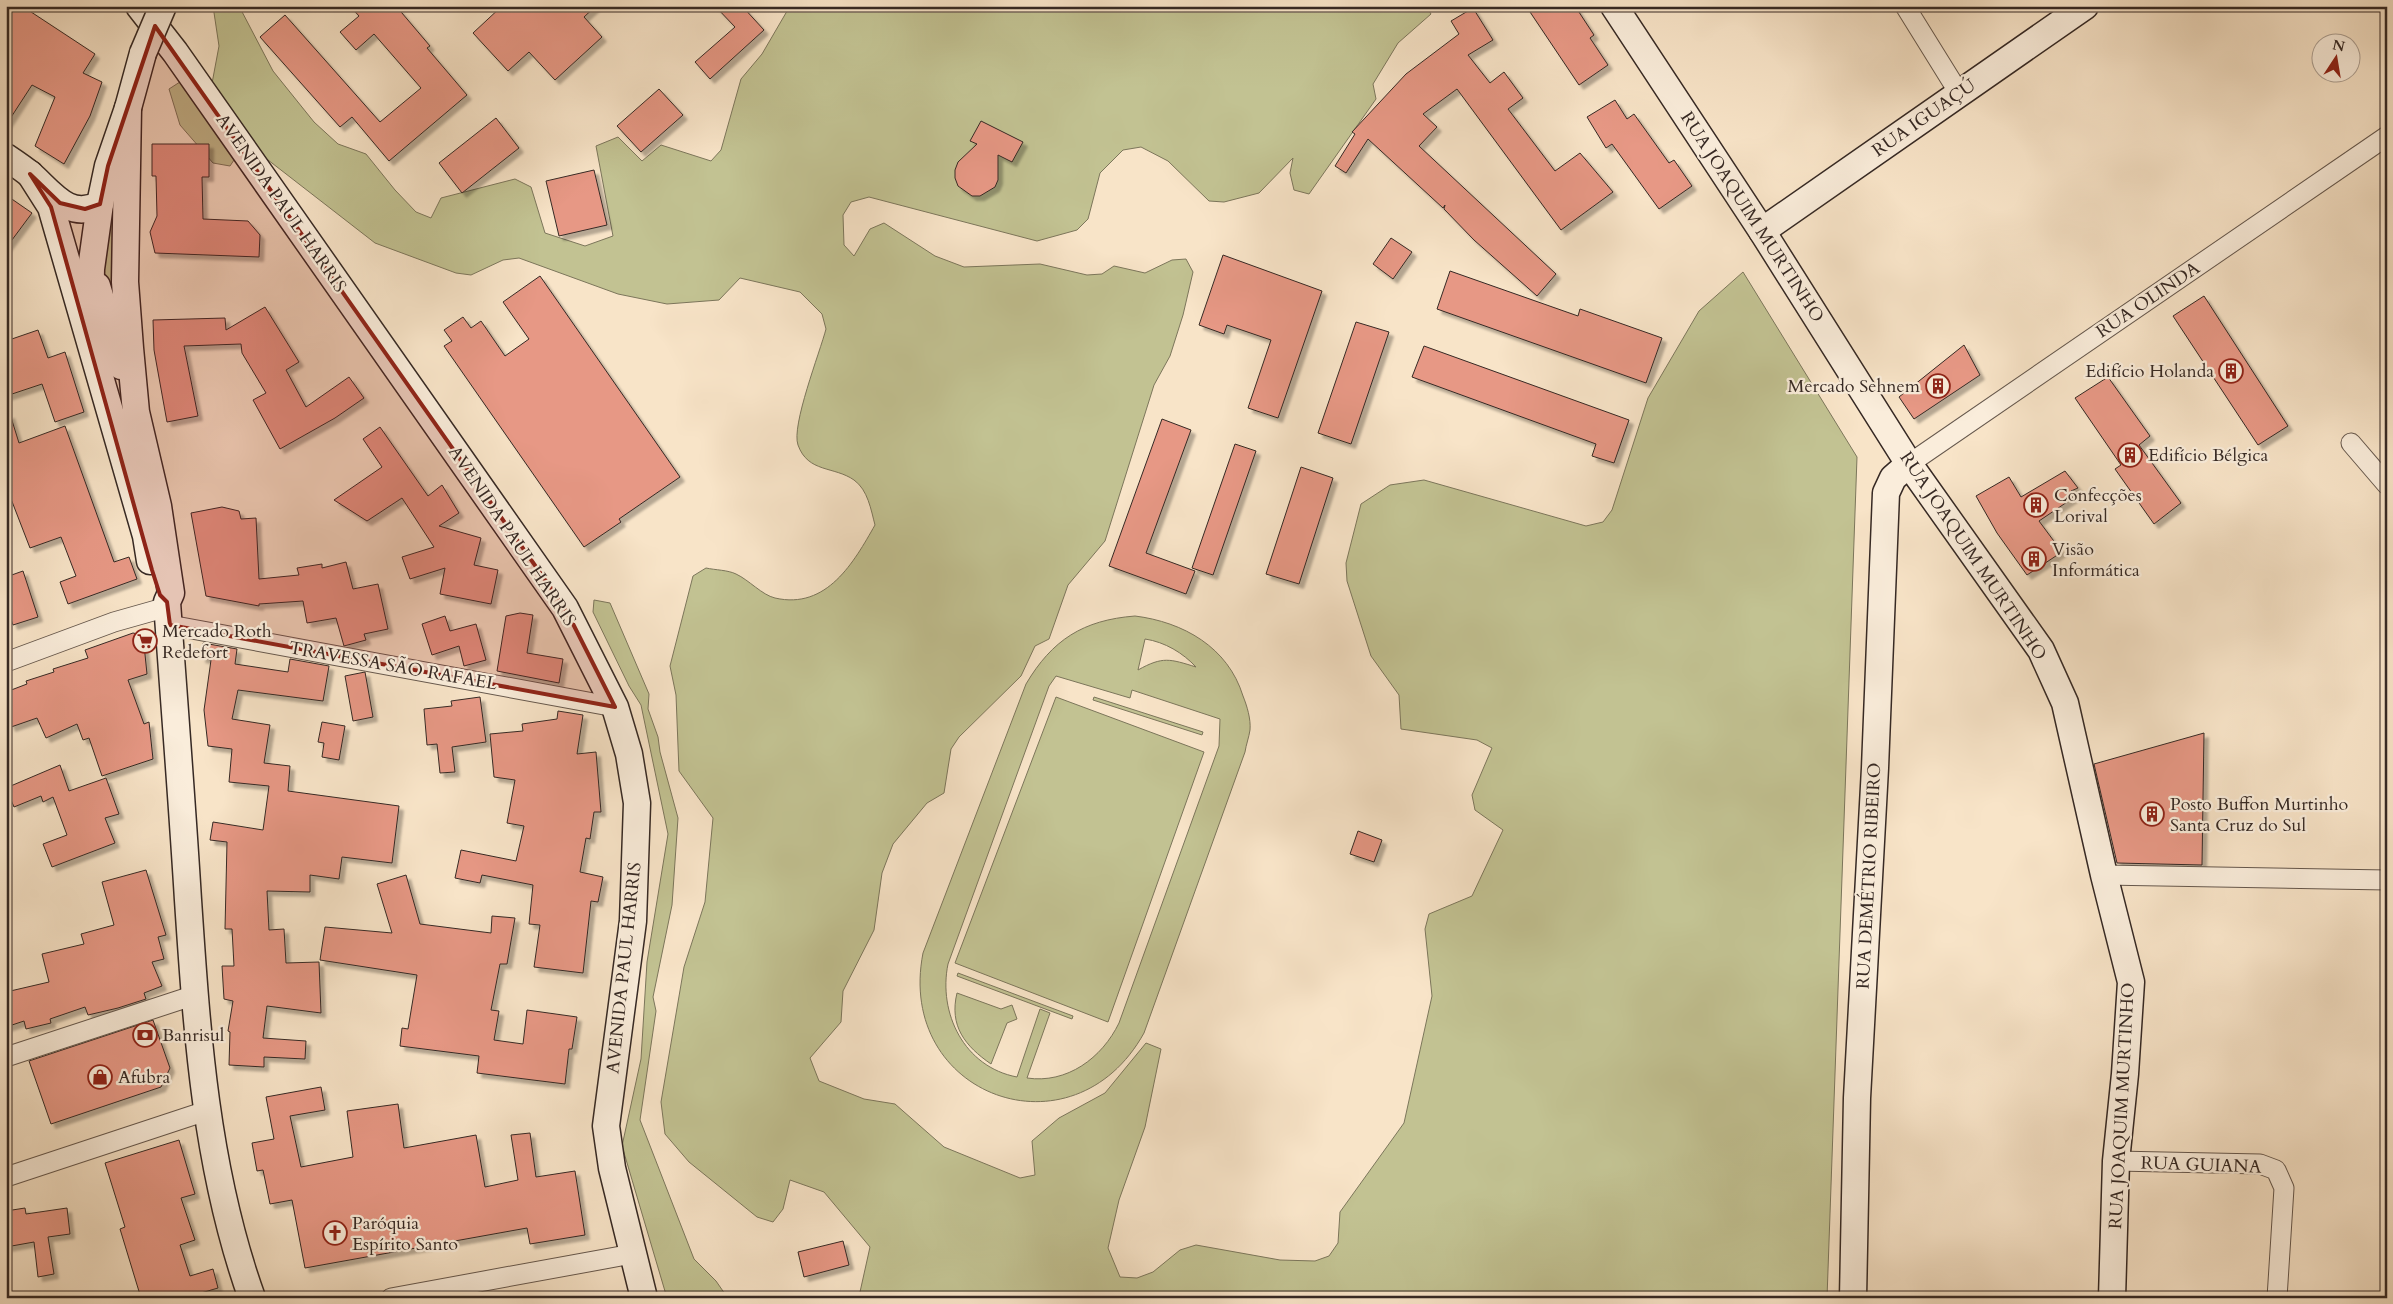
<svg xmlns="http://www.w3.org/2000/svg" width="2393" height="1304" font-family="Cardo,serif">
  <defs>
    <filter id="shadow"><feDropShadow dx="4.5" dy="4.5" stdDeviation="1" flood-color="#0004"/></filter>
  </defs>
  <rect width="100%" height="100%" fill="#f8e4c8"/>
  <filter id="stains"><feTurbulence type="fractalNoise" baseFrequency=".004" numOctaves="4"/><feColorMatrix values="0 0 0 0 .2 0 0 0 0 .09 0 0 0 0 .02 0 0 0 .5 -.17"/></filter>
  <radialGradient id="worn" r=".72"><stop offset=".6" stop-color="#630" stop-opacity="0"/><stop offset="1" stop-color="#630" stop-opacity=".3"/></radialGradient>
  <g fill="#c2c292" stroke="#7c765b" fill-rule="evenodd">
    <path d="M213 6H239L273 71 314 122 338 144 366 154 395 190 416 212 431 218 441 198 515 179 531 187 545 233 585 246 613 236 596 146 618 137 642 161 661 145 711 161 721 150 741 79 762 54 790 6H1426L1431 14 1398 43 1373 84 1376 99 1309 194 1294 190 1290 173 1293 158 1259 193 1224 202 1209 201 1168 161 1141 147 1123 150 1100 173 1088 219 1077 230 1037 241 869 197 851 202 843 215 844 245 854 256 870 229 884 223 935 256 964 267 1040 264 1087 275 1102 274 1114 266 1145 273 1172 260 1186 259 1193 272 1183 315 1170 356 1154 385 1105 541 1068 585 1049 639 1035 646 1021 676 959 737 951 749 944 793 927 803 893 844 882 873 874 930 843 991 841 1022 810 1058 819 1081 864 1099 895 1104 944 1147 1020 1178 1035 1175 1032 1141 1059 1118 1105 1093 1146 1043 1161 1049 1145 1127 1119 1200 1108 1248 1120 1277 1137 1278 1153 1272 1180 1250 1196 1245 1280 1260 1315 1261 1329 1256 1338 1243 1340 1212 1404 1123 1432 996 1425 929 1429 914 1472 896 1503 830 1475 810 1472 795 1492 748 1477 740 1401 729 1399 695 1371 656 1347 581 1346 563 1361 504 1390 485 1424 480 1586 526 1603 522 1612 510 1648 398 1699 311 1743 272 1857 457 1827 1298H866L860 1292 870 1247 824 1192 790 1180 783 1209 773 1222 757 1217 689 1162 665 1134 661 1102 684 967 705 902 713 818 679 771 676 695 670 666 693 576 706 568C715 570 728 570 736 574 749 580 762 595 775 598 827 610 854 562 875 525 871 510 868 490 854 480 834 466 808 473 798 445 791 426 820 352 826 329L822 314 800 292 740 278 719 300 667 304 618 294 519 258 503 260 471 275 456 273 375 243 241 139 240 151 230 166 213 163 180 125 169 89 183 80 210 94 219 46Z"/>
    <polygon points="125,125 118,308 100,267"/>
    <polygon points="594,600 610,603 649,694 648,709 658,737 660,752 678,818 672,905 653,997 656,1011 640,1120 694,1259 716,1281 725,1294 724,1298 667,1298 622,1146 641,1059 647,962 668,834 641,705 629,686 593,612"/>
    <path d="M1135 616C1183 622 1228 647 1243 696 1247 706 1251 719 1250 730 1249 737 1246 745 1245 752L1144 1033C1073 1161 895 1096 923 953L1026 684C1052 640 1083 620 1135 616ZM1145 639C1165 642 1183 653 1196 667 1170 659 1163 656 1138 670ZM1056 676 1130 698 1132 690 1220 719 1219 746 1119 1023C1102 1058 1067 1084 1027 1078L1050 1013 1040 1009 1017 1077C964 1067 938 1013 948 964L1049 686Z"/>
    <polygon points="1056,697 1204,752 1108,1022 955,963"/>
    <polygon points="1094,697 1203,732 1202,735 1093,700"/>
    <polygon points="958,973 1073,1016 1072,1019 957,976"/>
    <path d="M957 993 1001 1009 1012 1005 1017 1019 1007 1023 991 1064C965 1046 949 1026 957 993Z"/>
  </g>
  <g fill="#e79885" stroke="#362924" filter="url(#shadow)">
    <polygon points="6,6 22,6 95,54 83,73 102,82 90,116 64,164 35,146 55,97 32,85 6,125"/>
    <polygon points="350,6 396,6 430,46 427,48 467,95 389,161 352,117 340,127 260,37 285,15 380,122 421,88 374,34 356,50 340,32 359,16"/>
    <polygon points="502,6 596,6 584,17 602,37 555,80 529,52 508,71 473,33"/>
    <polygon points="715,6 742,6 764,30 710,79 695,62 735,27"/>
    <polygon points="1526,6 1575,6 1594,35 1590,38 1608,65 1579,85"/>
    <polygon points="1473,8 1493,40 1468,55 1490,83 1504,72 1523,98 1508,109 1555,171 1580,153 1613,192 1561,230 1457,89 1423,114 1437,127 1419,146 1556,274 1537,296 1474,240 1444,209 1445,205 1443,208 1368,139 1346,173 1335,166 1355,134 1352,132 1406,74 1459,34 1451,21"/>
    <polygon points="659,89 683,115 641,152 617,126"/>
    <polygon points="1615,100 1627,119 1634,114 1669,163 1674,160 1692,186 1659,209 1612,144 1606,148 1587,117"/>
    <polygon points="496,118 519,148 462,193 439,163"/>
    <polygon points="981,121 1023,142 1012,162 998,155 998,180 995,187 980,196 972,196 958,186 955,178 955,170 958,162 977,144 970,141"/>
    <polygon points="152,144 209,144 209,177 202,177 203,219 248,221 260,235 259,257 155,253 150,232 157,216 156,176 152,176"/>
    <polygon points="594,170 607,225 559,236 546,181"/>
    <polygon points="6,195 32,213 6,248"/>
    <polygon points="1391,238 1412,252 1393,279 1373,264"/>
    <polygon points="1223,255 1322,291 1278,418 1248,408 1271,340 1227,325 1224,334 1199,325"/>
    <polygon points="1450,271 1578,316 1580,309 1662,338 1646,383 1437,309"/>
    <polygon points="540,276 680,477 619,519 621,522 584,547 444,346 452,341 444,330 463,317 471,328 481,321 505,356 529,339 503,302"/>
    <polygon points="2204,296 2288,426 2258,445 2173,316"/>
    <polygon points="265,307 299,362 286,370 306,407 349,377 364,398 335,418 280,449 253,400 266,393 242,353 241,344 184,346 198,416 167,422 154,350 153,320 225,318 226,330"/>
    <polygon points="1356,322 1389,332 1351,444 1318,433"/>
    <polygon points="38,330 48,358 65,352 84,412 55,422 42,384 6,396 6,341"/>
    <polygon points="1964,345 1980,375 1914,419 1899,397"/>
    <polygon points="1424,346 1629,420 1614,463 1592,456 1596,444 1412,377"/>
    <polygon points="2108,377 2150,436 2139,445 2181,503 2154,524 2115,469 2121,465 2075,398"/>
    <polygon points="10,414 19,443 65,426 114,562 129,557 137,579 68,604 60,582 76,576 61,537 30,548 6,486 6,415"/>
    <polygon points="1162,419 1191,430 1146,553 1195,571 1186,594 1109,566"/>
    <polygon points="380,427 428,496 442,485 459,513 439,526 481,538 474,565 498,570 491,604 440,594 445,568 410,579 402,557 434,547 402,498 367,521 334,500 382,467 363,439"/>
    <polygon points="1235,444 1256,451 1213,575 1192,568"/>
    <polygon points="1301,467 1333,478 1299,584 1266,574"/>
    <polygon points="2065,471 2078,488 2071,491 2073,498 2039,521 2062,552 2027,575 1997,533 1976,496 2009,477 2021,497"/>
    <polygon points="222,507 239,511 241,519 256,518 259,579 299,575 297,568 322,564 322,568 346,562 353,589 378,584 388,629 364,634 366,640 344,646 336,618 307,623 303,601 259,604 259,606 206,596 191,513"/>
    <polygon points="23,571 38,617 13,625 6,605 6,577"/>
    <polygon points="520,613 533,615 527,653 563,659 559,683 497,671 506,616"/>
    <polygon points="445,616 450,631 476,624 486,660 464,666 459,646 432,655 422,624"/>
    <polygon points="133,633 143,635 147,674 128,680 144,724 149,722 153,759 102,776 89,738 83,740 77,724 46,738 37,718 11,727 6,715 6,692 27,684 26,681 54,672 53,669 88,658 85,650"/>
    <polygon points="203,643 237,649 235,664 288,672 290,659 329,666 323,701 238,690 232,719 270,725 264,763 290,766 288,791 399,806 392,863 342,857 339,879 310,875 310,892 267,891 269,930 284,929 286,963 319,962 321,1013 267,1006 263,1038 306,1041 305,1059 264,1057 264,1067 229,1065 230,1032 228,1031 233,1001 224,999 222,966 234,966 232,929 225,929 227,842 210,840 213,822 263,830 269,786 229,782 232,749 208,746 204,710 211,660 201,658"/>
    <polygon points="365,672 373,717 353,721 345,676"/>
    <polygon points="480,697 486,742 452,747 455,772 440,773 437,744 427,745 424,709 452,706 451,701"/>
    <polygon points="558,711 583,715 577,754 596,752 601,812 594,812 590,839 586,838 580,872 603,877 598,902 591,901 583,973 534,967 540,925 529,924 533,885 482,875 480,883 455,878 461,850 516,861 524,826 507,823 515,780 494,777 490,734 523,731 522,724 557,719"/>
    <polygon points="322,722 345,726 339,760 322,757 324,743 318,742"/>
    <polygon points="2204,733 2202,865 2117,863 2094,764"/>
    <polygon points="60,765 69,791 106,778 119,814 105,818 115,843 52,867 43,844 67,835 53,797 43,802 41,796 14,807 6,788"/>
    <polygon points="1358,831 1382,840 1374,862 1350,854"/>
    <polygon points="146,870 166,935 158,937 164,959 152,962 162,986 144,993 146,999 118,1008 88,1015 85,1007 50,1019 51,1023 26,1029 24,1021 6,1027 6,992 49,982 42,954 84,944 81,934 114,925 102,882"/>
    <polygon points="406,875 420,924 491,933 492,916 515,918 507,964 500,964 491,1010 499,1011 494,1040 523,1044 527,1010 577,1017 572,1049 569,1049 565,1084 477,1073 479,1056 400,1046 402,1028 408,1029 417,975 320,960 325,927 392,933 377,884"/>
    <polygon points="153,1020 170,1068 161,1087 51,1124 29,1061"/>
    <polygon points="321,1087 325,1110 290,1116 301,1167 353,1157 347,1111 398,1104 404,1148 476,1135 485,1187 518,1180 511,1135 530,1133 536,1177 575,1171 585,1235 530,1244 527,1228 305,1268 292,1200 270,1204 263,1170 257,1171 252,1143 274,1139 266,1097"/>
    <polygon points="179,1140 195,1194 181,1198 195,1240 180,1245 190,1276 213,1269 218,1288 201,1293 203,1298 141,1298 120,1229 125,1227 105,1163"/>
    <polygon points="25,1208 26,1214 67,1208 70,1234 48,1237 54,1274 38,1277 34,1242 6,1247 6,1211"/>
    <polygon points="843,1241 849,1265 804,1277 798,1252"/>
  </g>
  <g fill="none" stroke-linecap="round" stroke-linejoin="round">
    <g stroke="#66584d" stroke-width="21">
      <g id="street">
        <polyline points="1905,6 1959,93"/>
        <polyline points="2351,443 2387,485"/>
        <polyline points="1909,464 2387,136"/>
        <polyline points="170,625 615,707"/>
        <polyline points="6,662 114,622 167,607"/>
        <polyline points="2104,875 2387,880"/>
        <polyline points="6,1057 195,995"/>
        <polyline points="2116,1161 2260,1164 2276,1170 2284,1188 2277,1298"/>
        <polyline points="6,1177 206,1111"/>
        <polyline points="391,1298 632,1254"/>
      </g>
    </g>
    <g stroke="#362924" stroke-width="29">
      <g id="secondary">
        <polyline points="139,6 175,52 565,608 615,707 629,754 637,803 633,921 606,1126 612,1168 644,1298"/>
        <polyline points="1614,6 1762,231 1909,464 2041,650 2065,703 2104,875 2131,982 2125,1074 2116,1161 2112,1298"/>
        <path d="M128 108 125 282 130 348 136 412 158 506 171 593 167 602C174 701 182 801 188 900 197 1035 206 1170 252 1298"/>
        <path d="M6 157C15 163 24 169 31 175 52 194 70 221 100 204"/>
        <polyline points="30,174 51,207 146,536 150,561"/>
        <polyline points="1762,231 2085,6"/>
        <polyline points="97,286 121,366"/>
        <polyline points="90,315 91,269 100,204 108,166 128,108 143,53"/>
        <polyline points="1853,1298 1857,1098 1875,768 1886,493 1893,478 1909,464"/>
      </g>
    </g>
    <use href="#street" stroke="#faeddb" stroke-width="19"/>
    <use href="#secondary" stroke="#faeddb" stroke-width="26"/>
    <g stroke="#362924" stroke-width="29" stroke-linecap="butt">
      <polyline id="secondary-bridge" points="143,53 163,6"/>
    </g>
    <use href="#secondary-bridge" stroke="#faeddb" stroke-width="26"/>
  </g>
  <path fill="#8f2418" fill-opacity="0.2" stroke="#8f2418" stroke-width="4" stroke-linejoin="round" d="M155 26 565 608 615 707 170 625 167 602 160 595 152 570 51 207 30 174 60 203 85 209 100 204 108 166Z"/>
  <defs>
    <g id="building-ring" transform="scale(1.25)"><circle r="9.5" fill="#faeddb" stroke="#8f2418" stroke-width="1.5"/><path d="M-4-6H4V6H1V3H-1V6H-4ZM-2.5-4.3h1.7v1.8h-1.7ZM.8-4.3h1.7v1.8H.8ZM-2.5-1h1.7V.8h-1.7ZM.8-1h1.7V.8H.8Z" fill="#8f2418"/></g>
    <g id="supermarket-ring" transform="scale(1.25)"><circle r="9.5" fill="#faeddb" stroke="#8f2418" stroke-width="1.5"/><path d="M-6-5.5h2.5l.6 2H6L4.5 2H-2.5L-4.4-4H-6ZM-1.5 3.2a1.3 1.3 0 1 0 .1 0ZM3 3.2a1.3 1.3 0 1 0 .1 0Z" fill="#8f2418"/></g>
    <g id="bank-ring" transform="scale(1.25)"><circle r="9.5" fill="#faeddb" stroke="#8f2418" stroke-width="1.5"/><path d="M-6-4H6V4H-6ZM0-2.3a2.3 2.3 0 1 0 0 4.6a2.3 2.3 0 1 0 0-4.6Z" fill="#8f2418"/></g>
    <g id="shop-ring" transform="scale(1.25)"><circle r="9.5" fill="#faeddb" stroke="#8f2418" stroke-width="1.5"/><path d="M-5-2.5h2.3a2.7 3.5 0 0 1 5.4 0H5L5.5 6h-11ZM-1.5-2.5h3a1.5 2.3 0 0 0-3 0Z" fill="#8f2418"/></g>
    <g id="church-ring" transform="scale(1.25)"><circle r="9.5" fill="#faeddb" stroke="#8f2418" stroke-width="1.5"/><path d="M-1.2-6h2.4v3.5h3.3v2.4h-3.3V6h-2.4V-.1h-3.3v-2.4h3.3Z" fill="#8f2418"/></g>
  </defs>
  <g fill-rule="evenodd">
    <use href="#building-ring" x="2231" y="371"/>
    <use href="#building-ring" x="1938" y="386"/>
    <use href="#building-ring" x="2130" y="455"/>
    <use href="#building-ring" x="2036" y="505"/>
    <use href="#building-ring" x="2034" y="559"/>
    <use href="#supermarket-ring" x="145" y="641"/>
    <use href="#building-ring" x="2152" y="814"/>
    <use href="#bank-ring" x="145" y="1035"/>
    <use href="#shop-ring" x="100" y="1077"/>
    <use href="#church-ring" x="335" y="1233"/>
  </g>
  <g text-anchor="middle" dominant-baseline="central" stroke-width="4.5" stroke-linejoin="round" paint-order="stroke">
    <g font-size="18" fill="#362924" stroke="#faeddb">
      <text transform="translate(1924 118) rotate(-35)">RUA IGUAÇÚ</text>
      <text transform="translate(281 203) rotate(55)">AVENIDA PAUL HARRIS</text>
      <text transform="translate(1752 217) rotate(57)">RUA JOAQUIM MURTINHO</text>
      <text transform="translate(2148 300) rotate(-34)">RUA OLINDA</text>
      <text transform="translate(512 536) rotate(56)">AVENIDA PAUL HARRIS</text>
      <text transform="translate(1973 556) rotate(56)">RUA JOAQUIM MURTINHO</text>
      <text transform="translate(393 666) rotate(10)">TRAVESSA SÃO RAFAEL</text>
      <text transform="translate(1869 876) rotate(-87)">RUA DEMÉTRIO RIBEIRO</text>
      <text transform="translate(624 968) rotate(-84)">AVENIDA PAUL HARRIS</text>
      <text transform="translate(2122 1106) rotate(-87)">RUA JOAQUIM MURTINHO</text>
      <text transform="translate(2201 1165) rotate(2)">RUA GUIANA</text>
    </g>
    <g font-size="18" fill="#362924" stroke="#faeddb" text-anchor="start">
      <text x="2214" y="371" text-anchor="end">Edifício Holanda</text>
      <text x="1920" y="386" text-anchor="end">Mercado Sehnem</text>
      <text x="2148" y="455">Edifício Bélgica</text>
      <text x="2054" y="495">Confecções<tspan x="2054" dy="21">Lorival</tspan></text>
      <text x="2052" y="549">Visão<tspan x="2052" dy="21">Informática</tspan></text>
      <text x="162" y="631">Mercado Roth<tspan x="162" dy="21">Redefort</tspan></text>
      <text x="2170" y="804">Posto Buffon Murtinho<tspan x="2170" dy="21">Santa Cruz do Sul</tspan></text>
      <text x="162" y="1035">Banrisul</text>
      <text x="118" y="1077">Afubra</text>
      <text x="352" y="1223">Paróquia<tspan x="352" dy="21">Espírito Santo</tspan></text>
    </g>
  </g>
  <rect width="2393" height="1304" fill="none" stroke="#f8e4c8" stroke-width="25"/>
  <rect x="8" y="8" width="2378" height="1289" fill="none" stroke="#362924" stroke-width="2.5"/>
  <rect x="12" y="12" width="2368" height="1279" fill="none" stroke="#362924"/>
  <g transform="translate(2336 58) rotate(12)"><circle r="24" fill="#faeddb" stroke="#ac9f92"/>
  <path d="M0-4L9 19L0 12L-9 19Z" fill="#8f2418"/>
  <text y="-8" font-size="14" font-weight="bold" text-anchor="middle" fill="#362924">N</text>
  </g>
  <rect width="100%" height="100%" filter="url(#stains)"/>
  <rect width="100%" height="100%" fill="url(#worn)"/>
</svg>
